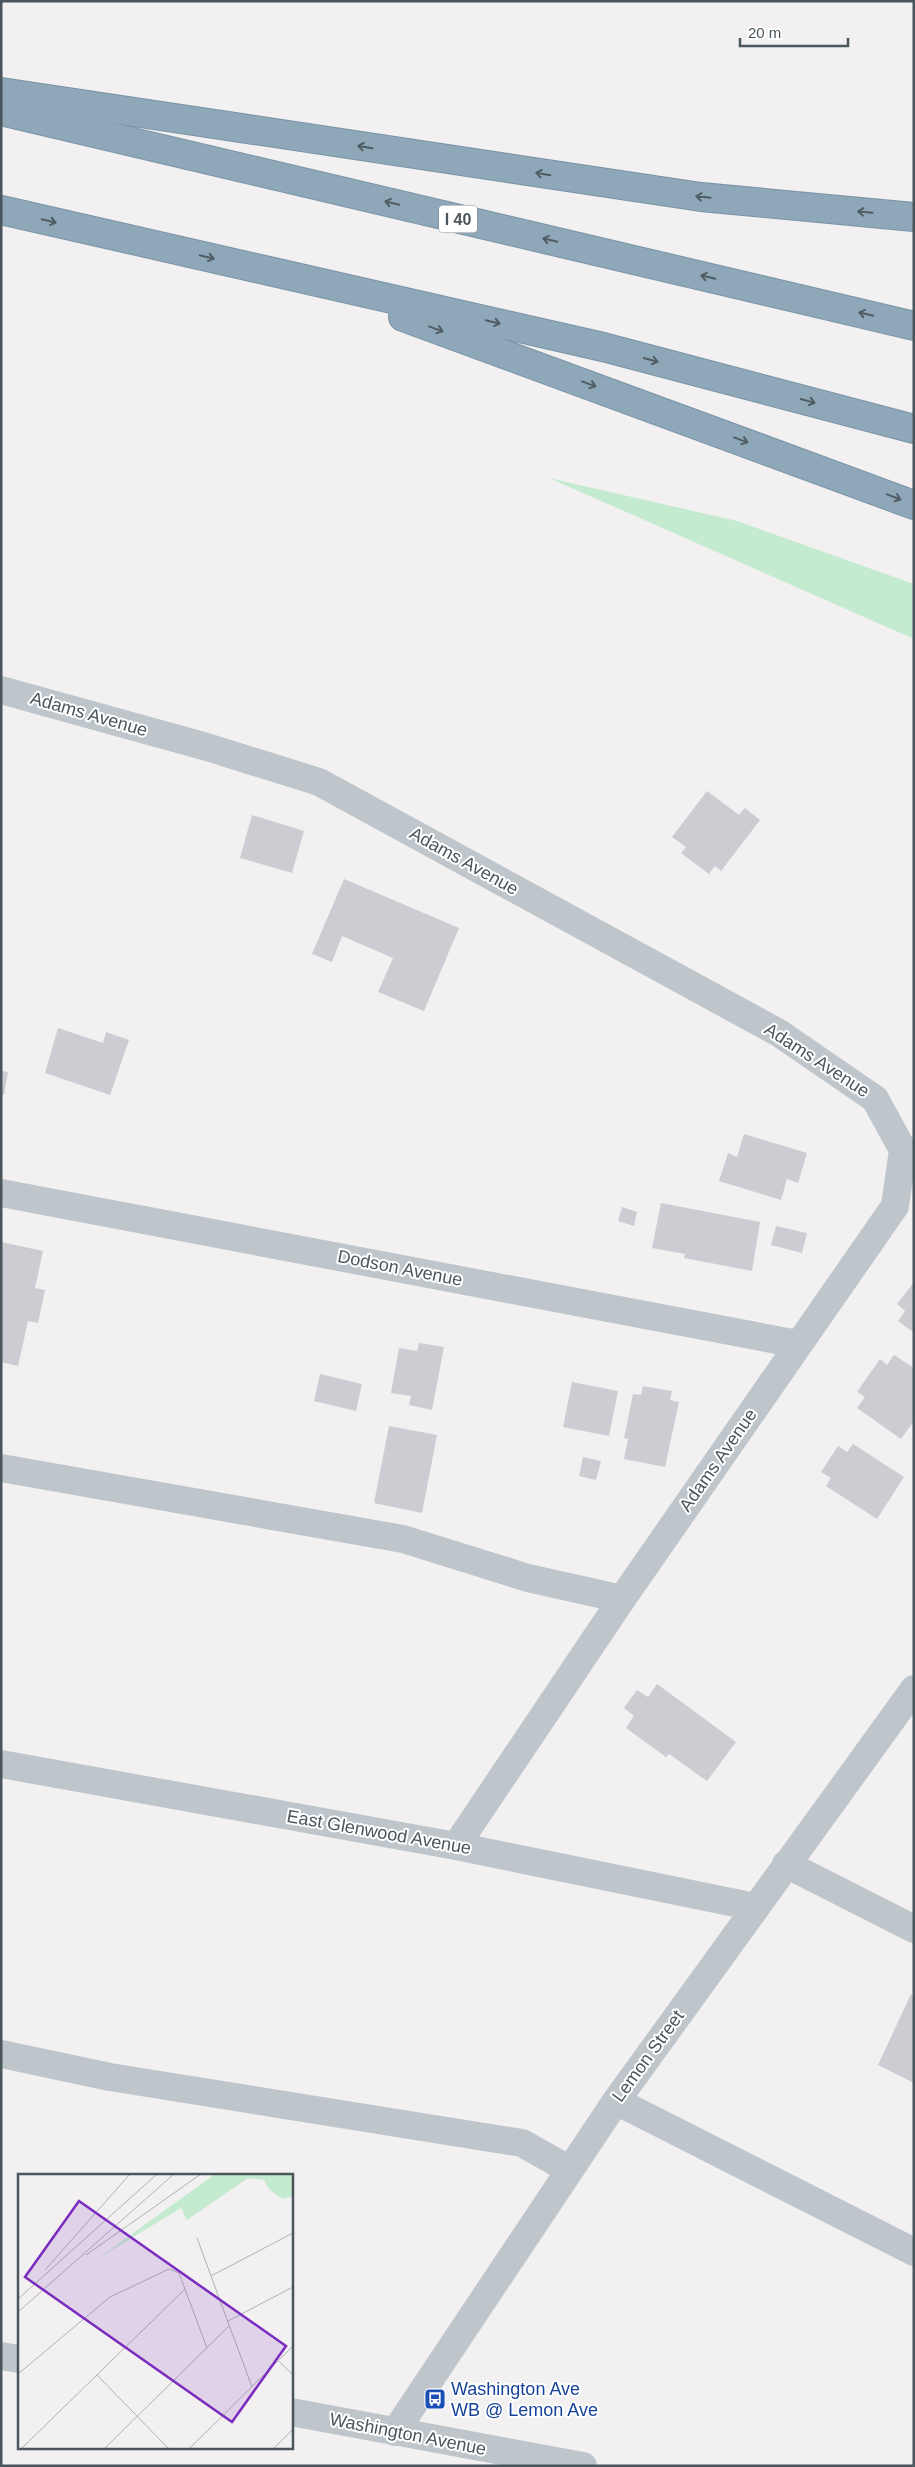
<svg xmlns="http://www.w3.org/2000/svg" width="915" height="2467" font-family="Arial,sans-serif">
  <rect width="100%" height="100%" fill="#f2f0f1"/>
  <polygon fill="#c4ebcf" points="549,478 737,521 914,584 914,639"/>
  <g fill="#cbcdd2">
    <polygon points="707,791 739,815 745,808 760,820 721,871 715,866 709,874 681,853 686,847 672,837"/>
    <polygon points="252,815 304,831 292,873 240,858"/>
    <polygon points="344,879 459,928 424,1011 378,992 393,958 342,936 332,962 312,954"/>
    <polygon points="58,1028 103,1043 106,1032 129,1040 110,1095 45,1073"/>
    <polygon points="1,1071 8,1072 4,1095 1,1095"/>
    <polygon points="744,1134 807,1153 798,1183 787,1179 781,1200 719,1181 728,1153 737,1157"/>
    <polygon points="661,1203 760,1222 752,1271 684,1258 685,1254 652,1248"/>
    <polygon points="622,1207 637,1212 634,1226 618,1221"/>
    <polygon points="776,1226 807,1233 802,1253 771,1245"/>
    <polygon points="1,1242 43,1251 35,1288 45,1290 38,1323 28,1321 18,1366 1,1362"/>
    <polygon points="914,1282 914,1333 898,1321 905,1311 897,1304"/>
    <polygon points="419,1343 444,1347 432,1410 409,1405 411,1396 391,1393 399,1348 417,1351"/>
    <polygon points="894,1355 914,1368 914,1421 901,1439 857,1408 865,1397 857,1392 880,1359 887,1365"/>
    <polygon points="320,1374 362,1384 356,1411 314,1401"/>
    <polygon points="572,1382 618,1391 609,1436 563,1427"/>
    <polygon points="643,1386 672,1391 670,1400 679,1402 665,1467 624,1459 628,1439 624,1438 633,1394 641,1395"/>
    <polygon points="389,1426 437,1435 422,1513 374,1503"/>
    <polygon points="853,1444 904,1477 877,1519 826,1486 831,1478 821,1472 838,1446 847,1452"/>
    <polygon points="583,1457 601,1461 596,1480 579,1476"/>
    <polygon points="657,1684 736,1742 707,1781 669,1754 666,1757 626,1728 634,1716 624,1708 637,1690 648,1697"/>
    <polygon points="911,1994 914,1996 914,2083 878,2065"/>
  </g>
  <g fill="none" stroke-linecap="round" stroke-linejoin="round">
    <g stroke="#7993a5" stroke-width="30">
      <g id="highway">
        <polyline points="1,92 701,197 914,217"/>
        <polyline points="1,111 914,326"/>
        <polyline points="1,210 603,347 914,429"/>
        <polyline points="403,317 914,505"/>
      </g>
    </g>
    <g stroke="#bec6cb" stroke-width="28">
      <polyline points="1,690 207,747 319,782 779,1033 875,1099 903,1150 895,1206 622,1599 456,1846"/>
      <polyline points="1,1193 798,1344"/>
      <polyline points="1,1468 403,1539 528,1578 622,1599"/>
      <polyline points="1,1764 456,1846 755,1907"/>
      <polyline points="786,1864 914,1929"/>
      <polyline points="1,2054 110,2077 522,2143 570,2170"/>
      <polyline points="616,2101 914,2252"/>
      <polyline points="1,2356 19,2359"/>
      <polyline points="291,2412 583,2466"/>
      <polyline points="395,2432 616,2101 914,1689"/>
    </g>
    <use href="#highway" stroke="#8ea7b9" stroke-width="28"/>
  </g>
  <defs><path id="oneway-shaft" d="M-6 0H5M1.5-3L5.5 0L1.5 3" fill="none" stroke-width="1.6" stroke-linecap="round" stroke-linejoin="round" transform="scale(1.25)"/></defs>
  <g stroke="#515d65">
    <use href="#oneway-shaft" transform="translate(365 147) rotate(-171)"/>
    <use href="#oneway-shaft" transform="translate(543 174) rotate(-171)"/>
    <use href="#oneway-shaft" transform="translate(703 197) rotate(-174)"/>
    <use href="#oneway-shaft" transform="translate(392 203) rotate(-167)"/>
    <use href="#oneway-shaft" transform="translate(865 212) rotate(-175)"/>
    <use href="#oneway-shaft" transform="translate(49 221) rotate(13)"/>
    <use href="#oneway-shaft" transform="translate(550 240) rotate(-167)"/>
    <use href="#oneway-shaft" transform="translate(207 257) rotate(13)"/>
    <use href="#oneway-shaft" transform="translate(708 277) rotate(-167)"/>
    <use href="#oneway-shaft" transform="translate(866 314) rotate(-167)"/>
    <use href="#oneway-shaft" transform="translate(493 322) rotate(13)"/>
    <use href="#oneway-shaft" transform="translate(436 329) rotate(20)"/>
    <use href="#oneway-shaft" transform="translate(651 360) rotate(15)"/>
    <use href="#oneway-shaft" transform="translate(589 384) rotate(20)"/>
    <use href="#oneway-shaft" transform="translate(808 401) rotate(15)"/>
    <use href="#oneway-shaft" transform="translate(741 440) rotate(20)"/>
    <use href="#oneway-shaft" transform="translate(894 497) rotate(21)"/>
  </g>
  <defs>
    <g id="bus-square" transform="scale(1.125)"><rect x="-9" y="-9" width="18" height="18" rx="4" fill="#1a4fb4" stroke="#fff"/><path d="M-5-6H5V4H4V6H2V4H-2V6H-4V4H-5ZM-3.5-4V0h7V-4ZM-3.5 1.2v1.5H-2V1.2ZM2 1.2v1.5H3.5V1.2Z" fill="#fff"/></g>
  </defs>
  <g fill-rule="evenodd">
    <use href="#bus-square" x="435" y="2399"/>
  </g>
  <g text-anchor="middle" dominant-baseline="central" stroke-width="4" stroke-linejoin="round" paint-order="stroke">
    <rect fill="#fff" stroke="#80888d" stroke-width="1" x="439" y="205.5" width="38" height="27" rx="4"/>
    <g font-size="16" font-weight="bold" fill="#4a555c">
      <text x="458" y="219">I 40</text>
    </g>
    <g font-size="18" fill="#4a555c" stroke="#fff">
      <text transform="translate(89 714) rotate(16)">Adams Avenue</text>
      <text transform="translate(464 861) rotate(29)">Adams Avenue</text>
      <text transform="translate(817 1060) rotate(33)">Adams Avenue</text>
      <text transform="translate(400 1268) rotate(11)">Dodson Avenue</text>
      <text transform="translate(718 1460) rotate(-55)">Adams Avenue</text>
      <text transform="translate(379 1832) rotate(10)">East Glenwood Avenue</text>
      <text transform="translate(648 2056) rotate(-54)">Lemon Street</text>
      <text transform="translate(408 2434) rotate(11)">Washington Avenue</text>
    </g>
    <g font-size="18" fill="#164399" stroke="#fff" text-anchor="start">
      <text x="451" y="2389">Washington Ave<tspan x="451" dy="21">WB @ Lemon Ave</tspan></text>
    </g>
  </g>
  <g transform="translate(18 2174)">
    <rect width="275" height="275" fill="#f2f0f1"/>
    <path d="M197 0H274L275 22 264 25 251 15 246 6 230 4 169 46 163 34 79 85Z" fill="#c4ebcf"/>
    <path fill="none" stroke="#afb2b5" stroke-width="1" d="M179 64 234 213M68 81 183 0M27 96 112 0M193 102 275 59M0 125 139 0M0 138 156 0M210 147 275 113M261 187 275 201M0 200 92 123 151 95 161 99 189 174M79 201 151 275M3 275 167 115M86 275 211 152M171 275 275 172M255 275 275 255"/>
    <path fill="#7b2cbf" fill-opacity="0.15" stroke="#7b2cbf" stroke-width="2.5" d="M61 27 268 172 214 248 7 103Z"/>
    <rect width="275" height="275" fill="none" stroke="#4a555c" stroke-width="2.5"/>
  </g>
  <rect width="915" height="2467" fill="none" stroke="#4a555c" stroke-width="5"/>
  <path d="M740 38v8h108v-8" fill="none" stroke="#4a555c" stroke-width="2.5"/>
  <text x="748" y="38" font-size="15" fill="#4a555c" stroke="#ffffff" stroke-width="4" paint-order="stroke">20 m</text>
</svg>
